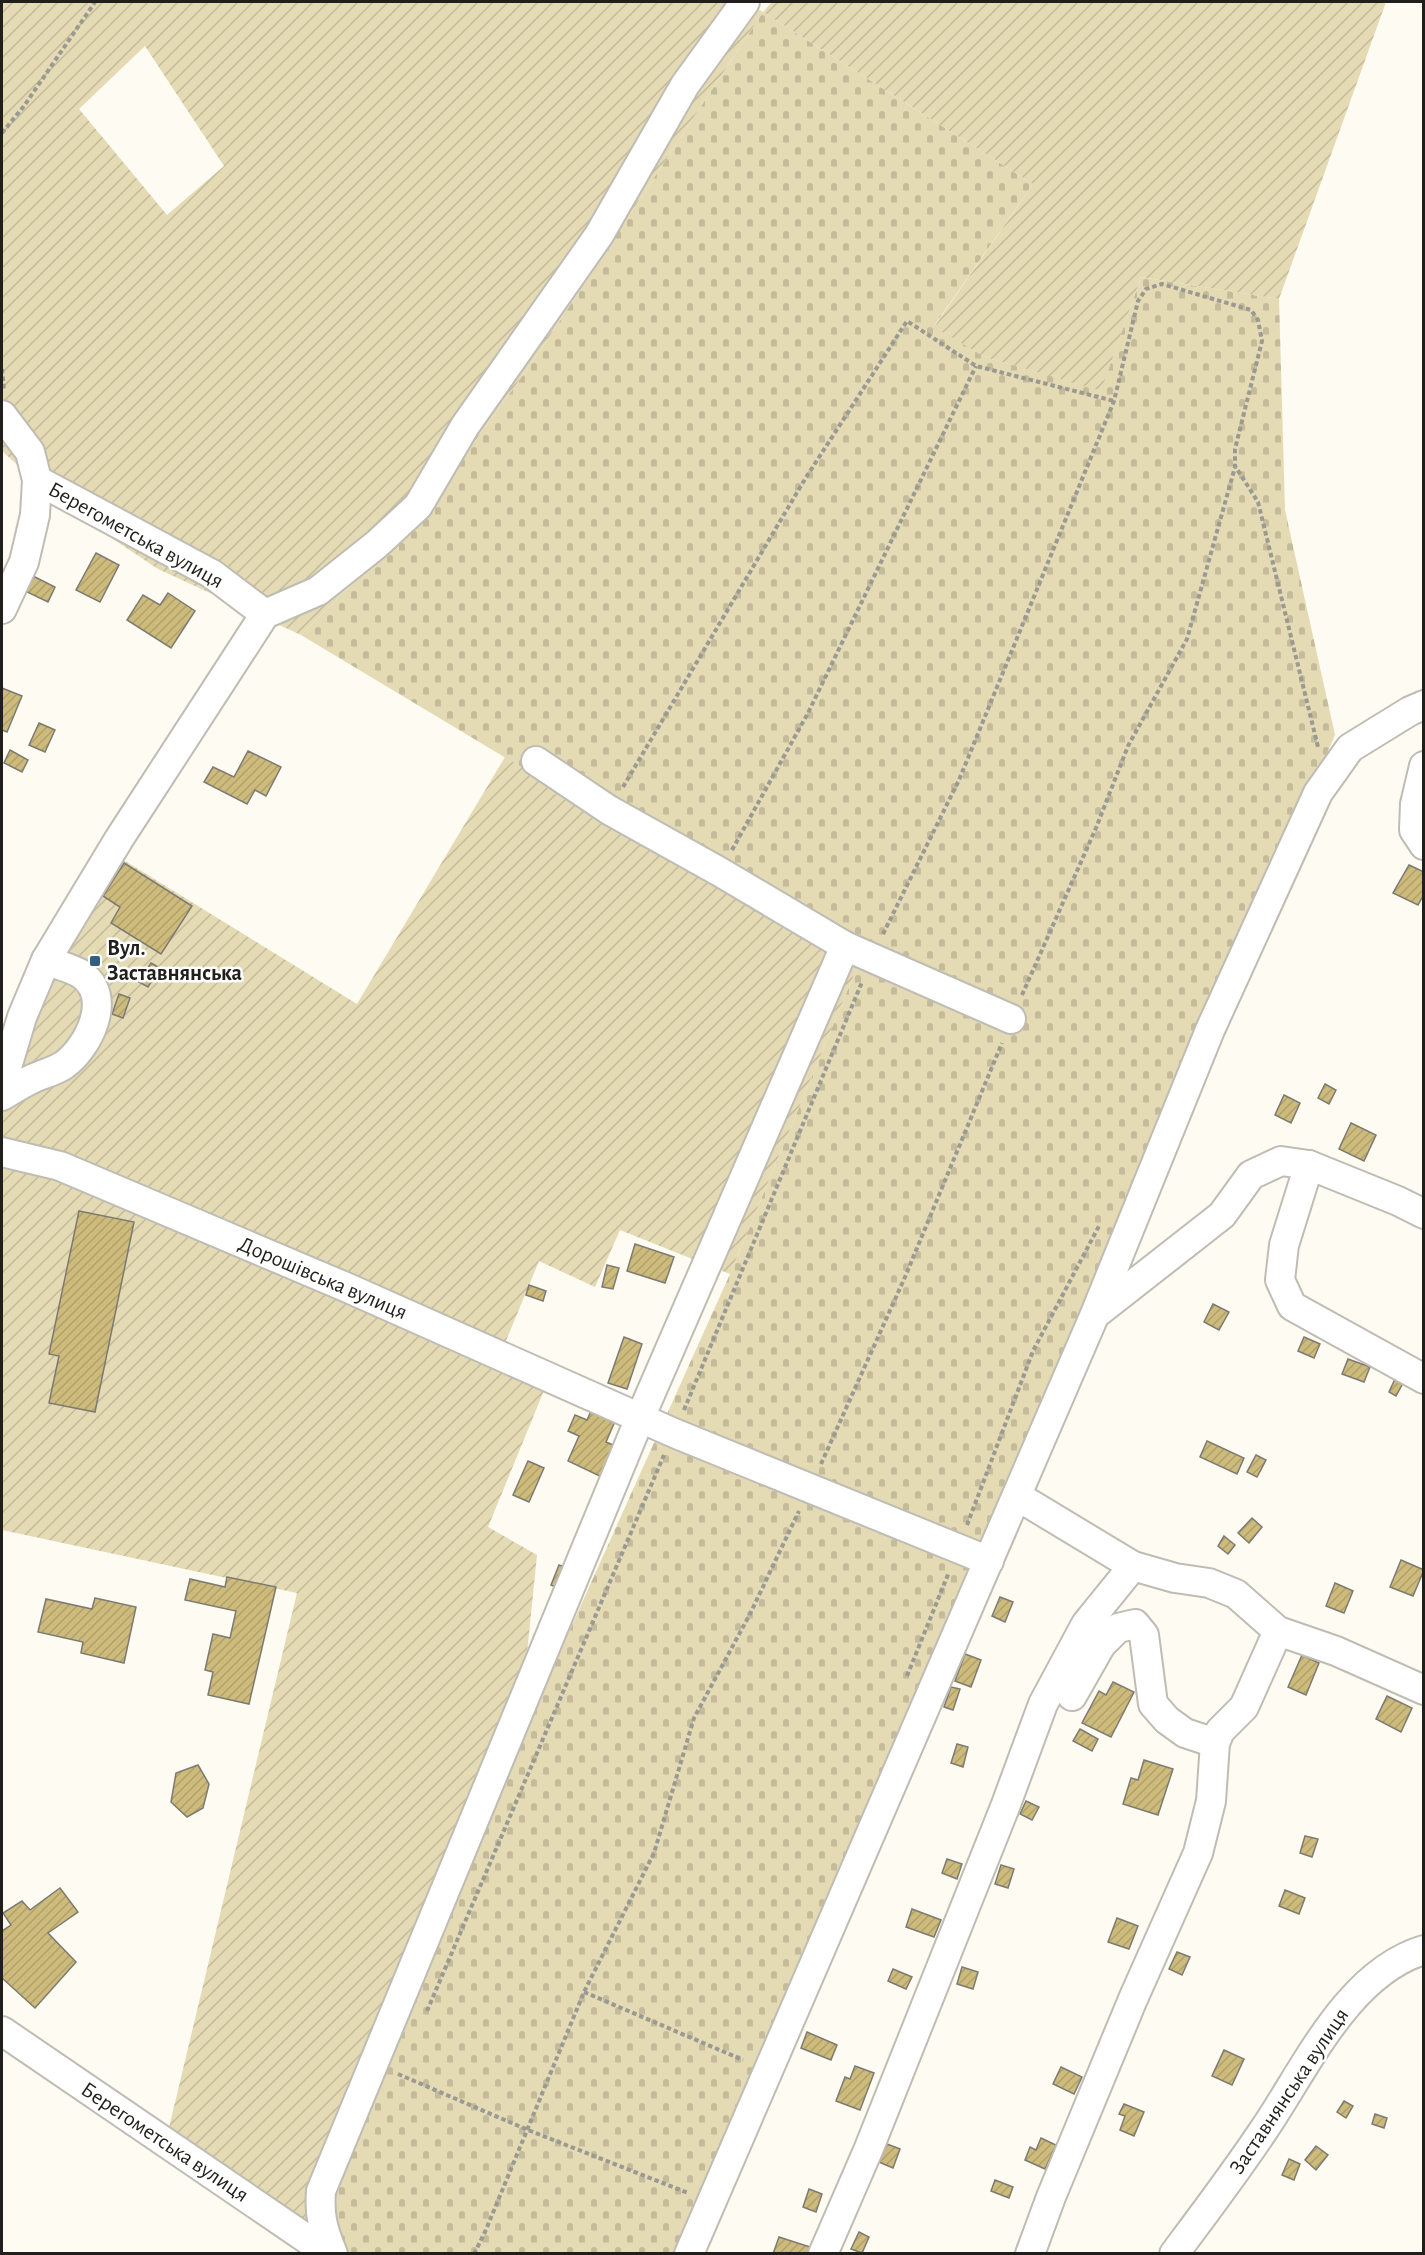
<svg xmlns="http://www.w3.org/2000/svg" width="1425" height="2255" font-family="'Alegreya Sans',sans-serif">
  <defs>
    <pattern id="cemetery-stones" width="16" height="16" patternUnits="userSpaceOnUse" patternTransform="scale(1.5)"><rect width="16" height="16" fill="#e4dab4"/><path d="M2 7V4a2 2 0 0 1 4 0v3zM10 15v-3a2 2 0 0 1 4 0v3z" fill="#c3bb9a"/></pattern>
    <pattern id="garden-furrows" width="10" height="10" patternUnits="userSpaceOnUse" patternTransform="scale(1.5)"><rect width="10" height="10" fill="#e4dab4"/><path d="M-1 1l2-2M0 10L10 0M9 11l2-2" fill="none" stroke="#c3bb9a"/></pattern>
    <pattern id="building-hatch" width="6" height="6" patternUnits="userSpaceOnUse" patternTransform="scale(1.5)"><rect width="6" height="6" fill="#cdbb7c"/><path d="M-1 1l2-2M0 6l6-6M5 7l2-2" fill="none" stroke="#b0a06b"/></pattern>
  </defs>
  <rect width="100%" height="100%" fill="#fdfbf2"/>
  <polygon fill="url(#cemetery-stones)" points="763,12 1033,184 934,326 985,357 1101,390 1141,277 1279,299 1285,510 1335,735 976,1555 682,2253 334,2254 315,2242 554,1665 730,1274 860,960 606,818 301,635 418,519 534,360"/>
  <g fill="url(#garden-furrows)" fill-rule="evenodd">
    <path d="M2 2H746L763 12 772 2H1386L1279 299 1141 277 1101 391 985 357 934 327 1033 184 763 12 534 360 418 519 301 635 158 569 62 505 2 451ZM145 46 224 166 167 215 79 109Z"/>
    <polygon points="505,757 606,818 860,960 730,1274 620,1230 595,1287 539,1261 503,1348 552,1371 488,1527 537,1555 527,1653 554,1665 315,2242 167,2136 297,1593 2,1530 2,1085 10,1027 117,856 357,1004"/>
  </g>
  <g fill="url(#building-hatch)" stroke="#7d7a72" stroke-width="1.5">
    <polygon points="96,553 119,565 100,602 76,590"/>
    <polygon points="33,576 55,587 48,602 25,591"/>
    <polygon points="168,593 195,611 171,648 127,620 143,595 160,605"/>
    <polygon points="2,688 22,696 7,732 2,730"/>
    <polygon points="39,723 55,730 45,752 29,745"/>
    <polygon points="10,750 28,760 22,772 4,763"/>
    <polygon points="248,751 281,767 266,796 255,790 247,804 204,782 213,767 234,777"/>
    <polygon points="124,863 192,906 161,954 111,923 120,907 103,896"/>
    <polygon points="1409,865 1424,872 1424,894 1418,905 1393,893"/>
    <polygon points="151,963 160,968 148,987 139,982"/>
    <polygon points="119,994 130,998 123,1018 112,1014"/>
    <polygon points="1325,1084 1336,1090 1329,1104 1318,1098"/>
    <polygon points="1284,1095 1300,1103 1291,1123 1275,1115"/>
    <polygon points="1351,1123 1376,1135 1364,1161 1339,1149"/>
    <polygon points="79,1211 134,1222 95,1412 49,1403 59,1356 49,1354"/>
    <polygon points="635,1244 674,1257 665,1283 627,1271"/>
    <polygon points="607,1265 619,1268 613,1289 602,1287"/>
    <polygon points="529,1285 546,1291 543,1301 526,1295"/>
    <polygon points="1213,1304 1229,1312 1219,1330 1204,1322"/>
    <polygon points="624,1337 642,1344 627,1389 608,1383"/>
    <polygon points="1304,1337 1320,1344 1314,1358 1298,1351"/>
    <polygon points="1348,1359 1370,1367 1364,1382 1342,1374"/>
    <polygon points="1395,1379 1403,1383 1396,1396 1389,1392"/>
    <polygon points="592,1409 616,1419 606,1442 620,1448 606,1479 568,1461 579,1436 568,1431 575,1415 587,1420"/>
    <polygon points="1207,1441 1244,1458 1237,1474 1200,1457"/>
    <polygon points="1256,1455 1266,1460 1257,1477 1247,1472"/>
    <polygon points="528,1461 544,1468 529,1502 513,1495"/>
    <polygon points="1252,1518 1262,1527 1249,1543 1238,1533"/>
    <polygon points="1224,1536 1235,1545 1228,1554 1218,1546"/>
    <polygon points="1401,1560 1424,1570 1413,1596 1390,1587"/>
    <polygon points="559,1565 570,1569 561,1589 551,1585"/>
    <polygon points="227,1577 276,1587 249,1704 208,1695 213,1672 205,1670 213,1634 230,1638 236,1611 185,1600 190,1579 225,1587"/>
    <polygon points="1335,1583 1353,1591 1344,1613 1326,1606"/>
    <polygon points="1000,1597 1013,1602 1005,1622 992,1616"/>
    <polygon points="95,1598 136,1607 124,1663 81,1653 83,1642 38,1632 46,1599 92,1609"/>
    <polygon points="965,1654 981,1660 971,1687 955,1681"/>
    <polygon points="1302,1655 1319,1663 1306,1695 1288,1687"/>
    <polygon points="1113,1682 1134,1692 1111,1737 1082,1723 1099,1691 1106,1695"/>
    <polygon points="951,1687 960,1689 953,1710 944,1707"/>
    <polygon points="1387,1696 1412,1708 1401,1732 1376,1719"/>
    <polygon points="1080,1729 1098,1739 1092,1751 1073,1741"/>
    <polygon points="957,1744 968,1747 963,1767 951,1763"/>
    <polygon points="1144,1760 1173,1769 1158,1815 1123,1804 1131,1778 1138,1780"/>
    <polygon points="198,1765 209,1784 203,1808 187,1817 171,1802 176,1773"/>
    <polygon points="1026,1801 1039,1807 1032,1820 1020,1814"/>
    <polygon points="1305,1836 1318,1839 1312,1857 1300,1853"/>
    <polygon points="947,1859 962,1864 957,1879 942,1873"/>
    <polygon points="1001,1865 1014,1869 1008,1888 995,1884"/>
    <polygon points="60,1888 78,1912 48,1933 76,1962 35,2008 2,1978 2,1931 11,1925 3,1913 22,1901 30,1910"/>
    <polygon points="1285,1890 1305,1898 1299,1914 1279,1906"/>
    <polygon points="912,1909 941,1920 934,1937 906,1927"/>
    <polygon points="1117,1918 1138,1926 1129,1949 1108,1942"/>
    <polygon points="1177,1952 1190,1957 1182,1975 1169,1969"/>
    <polygon points="962,1967 978,1972 973,1989 957,1984"/>
    <polygon points="893,1969 912,1977 906,1989 888,1981"/>
    <polygon points="807,2032 837,2045 831,2060 801,2048"/>
    <polygon points="1224,2050 1244,2059 1232,2085 1212,2076"/>
    <polygon points="855,2066 874,2073 860,2110 836,2101 845,2077 850,2079"/>
    <polygon points="1061,2067 1082,2077 1074,2094 1053,2084"/>
    <polygon points="1344,2101 1353,2106 1346,2118 1337,2112"/>
    <polygon points="1124,2104 1144,2112 1134,2136 1120,2130 1125,2116 1119,2114"/>
    <polygon points="1375,2114 1387,2118 1384,2128 1372,2124"/>
    <polygon points="1041,2138 1056,2145 1045,2169 1025,2160 1030,2147 1036,2150"/>
    <polygon points="887,2144 900,2149 893,2168 879,2162"/>
    <polygon points="1316,2146 1328,2155 1316,2170 1305,2160"/>
    <polygon points="1289,2159 1300,2164 1294,2180 1282,2175"/>
    <polygon points="995,2180 1013,2187 1009,2198 991,2191"/>
    <polygon points="809,2189 822,2194 816,2212 803,2207"/>
    <polygon points="859,2232 869,2237 862,2253 851,2249"/>
    <polygon points="779,2237 810,2247 808,2254 773,2254"/>
  </g>
  <g fill="none" stroke-linecap="round" stroke-linejoin="round">
    <g stroke="#bfbcb4" stroke-width="32">
      <g id="minor">
        <polyline points="2,415 30,452 37,480 35,515 24,562 2,609"/>
        <polyline points="37,480 212,574 265,614"/>
        <polyline points="536,761 609,810 720,872 845,946 1011,1019"/>
        <polyline points="1424,766 1415,804 1414,830 1424,845"/>
        <polyline points="2,1084 22,1017 46,960 119,839 265,614 318,591 377,544 418,506 465,426 599,235 685,85 745,2"/>
        <path d="M2 1096C12 1090 23 1083 34 1078 43 1074 55 1071 64 1065 89 1047 114 996 81 974 71 968 57 965 46 960"/>
        <polyline points="2,1152 60,1166 348,1288 674,1433 989,1561"/>
        <polyline points="1309,1165 1284,1245 1280,1280 1292,1306 1424,1379"/>
        <polyline points="1097,1313 1222,1215 1251,1175 1281,1161 1309,1165 1398,1201 1424,1214"/>
        <polyline points="1017,1496 1133,1566 1175,1578 1209,1583 1236,1594 1278,1631 1336,1651 1424,1690"/>
        <polyline points="1072,1696 1101,1645 1118,1628 1135,1624 1144,1635 1153,1704 1167,1720 1185,1733 1215,1743"/>
        <polyline points="2,2031 329,2254"/>
        <path d="M333 2254C323 2230 319 2216 321 2191L640 1418 845 946"/>
        <polyline points="689,2254 1095,1314 1210,1030 1318,793 1350,748 1410,711 1424,705"/>
        <polyline points="823,2254 869,2148 1005,1807 1043,1704 1086,1624 1133,1566"/>
        <polyline points="1030,2254 1051,2197 1133,1999 1198,1853 1211,1801 1215,1743 1220,1731 1244,1707 1278,1631"/>
        <path d="M1174 2254C1204 2214 1235 2173 1263 2131 1305 2070 1347 1973 1424 1950"/>
      </g>
    </g>
    <g stroke="#9a9992" stroke-width="4" stroke-dasharray="4.5 3" stroke-linecap="butt">
      <polyline points="2,133 24,106 95,2"/>
      <polyline points="2,369 4,391"/>
      <polyline points="623,787 805,479 907,321 976,366 1114,401"/>
      <polyline points="732,850 808,713 976,366"/>
      <polyline points="883,934 959,780 1114,401 1138,301 1146,289 1162,284 1251,310 1258,320 1262,341 1235,449 1235,466 1258,502 1318,747"/>
      <polyline points="1022,995 1096,828 1128,746 1187,639 1235,467"/>
      <polyline points="684,1410 862,982"/>
      <polyline points="821,1464 905,1277 1002,1043"/>
      <polyline points="967,1525 1033,1351 1099,1226"/>
      <polyline points="907,1676 949,1572"/>
      <polyline points="584,1992 743,2060"/>
      <polyline points="427,2011 664,1455"/>
      <polyline points="398,2074 528,2130 688,2193"/>
      <polyline points="474,2254 485,2232 584,1992 654,1853 694,1718 750,1614 799,1511"/>
    </g>
    <use href="#minor" stroke="#fff" stroke-width="28"/>
  </g>
  <rect fill="#30607e" stroke="#fff" stroke-width="2" x="89" y="955" width="12" height="12" rx="3"/>
  <g text-anchor="middle" dominant-baseline="central" stroke-width="5" stroke-linejoin="round" paint-order="stroke">
    <g font-size="22" fill="#201f1b" stroke="#fff">
      <text transform="translate(136 535) rotate(29)">Берегометська вулиця</text>
      <text transform="translate(323 1278) rotate(23)">Дорошівська вулиця</text>
      <text transform="translate(1289 2091) rotate(-56)">Заставнянська вулиця</text>
      <text transform="translate(165 2142) rotate(34)">Берегометська вулиця</text>
    </g>
    <g font-size="22" font-weight="bold" fill="#201f1b" stroke="#fff" text-anchor="start">
      <text x="107" y="948">Вул.<tspan x="107" dy="25">Заставнянська</tspan></text>
    </g>
  </g>
  <rect width="1425" height="2255" fill="none" stroke="#201f1b" stroke-width="6"/>
</svg>
